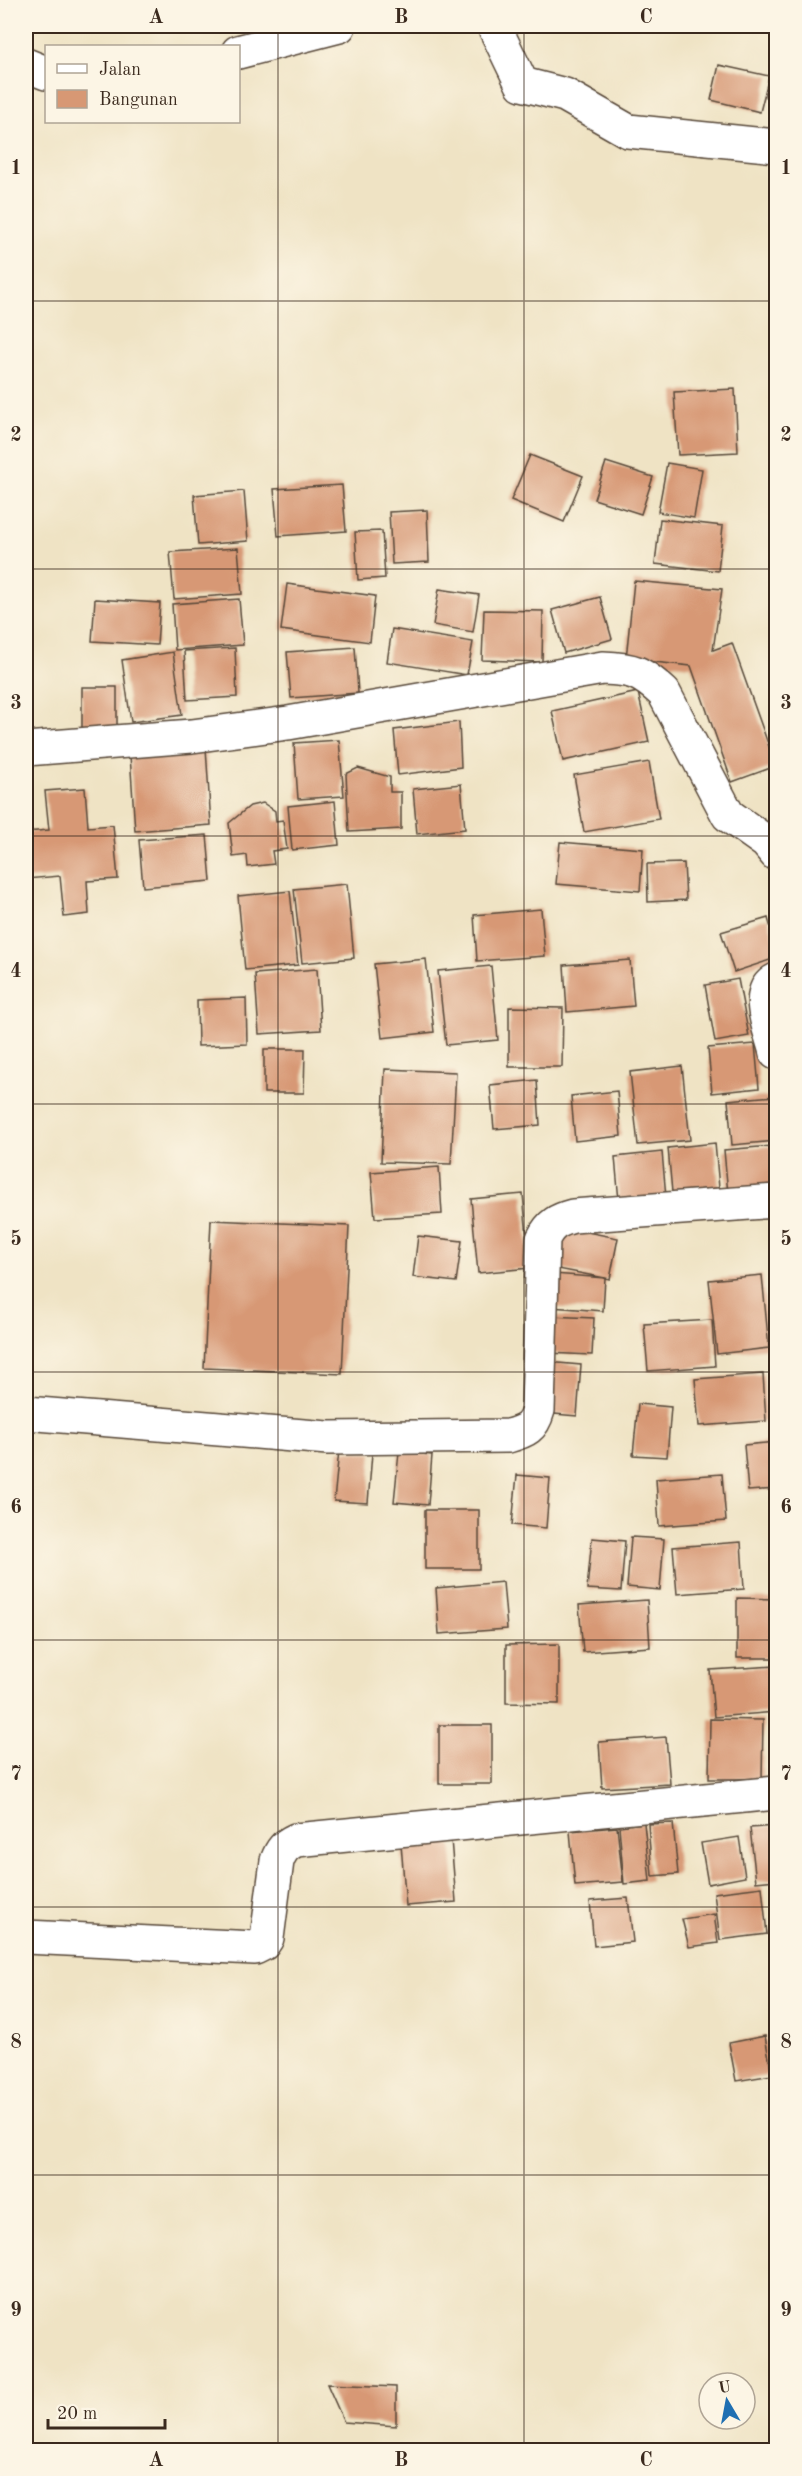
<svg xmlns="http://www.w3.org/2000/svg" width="802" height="2476" font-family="'Old Standard TT',serif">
  <rect width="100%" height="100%" fill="#fcf5e5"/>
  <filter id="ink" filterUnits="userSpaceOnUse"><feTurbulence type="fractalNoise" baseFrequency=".0167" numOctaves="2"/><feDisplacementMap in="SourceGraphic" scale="12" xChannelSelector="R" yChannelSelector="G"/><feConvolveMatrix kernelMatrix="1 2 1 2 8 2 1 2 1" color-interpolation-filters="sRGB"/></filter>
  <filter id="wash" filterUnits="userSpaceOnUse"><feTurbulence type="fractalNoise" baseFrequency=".008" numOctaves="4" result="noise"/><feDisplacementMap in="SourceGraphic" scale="24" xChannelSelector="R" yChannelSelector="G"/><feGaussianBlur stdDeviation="1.35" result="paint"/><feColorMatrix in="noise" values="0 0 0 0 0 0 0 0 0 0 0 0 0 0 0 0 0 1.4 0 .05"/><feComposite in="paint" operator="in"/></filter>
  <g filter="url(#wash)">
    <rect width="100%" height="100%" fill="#efe3c4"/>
    <g id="blocks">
      <g fill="#d79874">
        <polygon points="719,65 769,76 760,112 711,100"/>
        <polygon points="735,389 738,452 678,455 674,392"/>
        <polygon points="530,455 583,476 564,522 511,500"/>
        <polygon points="606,462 653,477 641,514 594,499"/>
        <polygon points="667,463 702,469 694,518 658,512"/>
        <polygon points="342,485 346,531 278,536 274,489"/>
        <polygon points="244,491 248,541 198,545 194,495"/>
        <polygon points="427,510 429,562 392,564 389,512"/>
        <polygon points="660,519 723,526 718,571 655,564"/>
        <polygon points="382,531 385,578 358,580 355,532"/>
        <polygon points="238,548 242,594 174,599 170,552"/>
        <polygon points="634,581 722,589 713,650 732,643 776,766 732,782 691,666 626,659"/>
        <polygon points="287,584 375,596 370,642 281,630"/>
        <polygon points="439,589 479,595 473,632 433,625"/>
        <polygon points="600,597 612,639 564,653 552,610"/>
        <polygon points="95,599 160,603 157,645 92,641"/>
        <polygon points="239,599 243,645 175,650 172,604"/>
        <polygon points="484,610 543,611 542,662 482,660"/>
        <polygon points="392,629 473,642 467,675 387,662"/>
        <polygon points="355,647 358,693 291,698 287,652"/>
        <polygon points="235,648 237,697 187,700 184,651"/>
        <polygon points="173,652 182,715 131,722 122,660"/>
        <polygon points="82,687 117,687 117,728 82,729"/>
        <polygon points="638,692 649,742 563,761 552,711"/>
        <polygon points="459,722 461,767 398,775 394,730"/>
        <polygon points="339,740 344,796 298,799 294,743"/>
        <polygon points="206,748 211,825 135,831 130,755"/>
        <polygon points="649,762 659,819 584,832 574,775"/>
        <polygon points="358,768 390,777 390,792 401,792 401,829 349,832 346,774"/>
        <polygon points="461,784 465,829 417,834 413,789"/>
        <polygon points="85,788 88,827 113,825 118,879 87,881 89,914 64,917 60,876 26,879 26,832 49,830 45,791"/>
        <polygon points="335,801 339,845 292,850 288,806"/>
        <polygon points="263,803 275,811 276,821 283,820 287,849 272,851 274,864 248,867 247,855 233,857 229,823 250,806"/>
        <polygon points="207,835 211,881 143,887 139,840"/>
        <polygon points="560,842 643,849 640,891 556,884"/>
        <polygon points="684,863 686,900 648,902 647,864"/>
        <polygon points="347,884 354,958 302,963 294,889"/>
        <polygon points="290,891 298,965 245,970 238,896"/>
        <polygon points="541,909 545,956 477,961 474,915"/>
        <polygon points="768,918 776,946 776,958 734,972 721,932"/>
        <polygon points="426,959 434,1032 382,1038 374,964"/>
        <polygon points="630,960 634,1006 567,1012 564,965"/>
        <polygon points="491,966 498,1040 446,1045 438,971"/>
        <polygon points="317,969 321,1030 259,1034 255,974"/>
        <polygon points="738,979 749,1036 715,1042 705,985"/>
        <polygon points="246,998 247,1044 198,1046 197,1000"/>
        <polygon points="509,1007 563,1008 562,1067 509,1067"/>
        <polygon points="755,1044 759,1088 712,1093 708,1048"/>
        <polygon points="264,1049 305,1049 304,1093 264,1093"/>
        <polygon points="682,1066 690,1140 638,1145 630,1072"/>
        <polygon points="385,1069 456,1072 451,1164 381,1162"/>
        <polygon points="537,1080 540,1125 494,1129 490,1085"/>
        <polygon points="617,1091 621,1136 575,1141 571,1096"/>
        <polygon points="775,1096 776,1141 732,1145 728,1100"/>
        <polygon points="715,1143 719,1188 672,1192 668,1148"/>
        <polygon points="772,1146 776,1190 728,1194 724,1150"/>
        <polygon points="662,1152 666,1197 619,1201 615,1157"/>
        <polygon points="439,1167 442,1214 375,1218 371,1172"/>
        <polygon points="523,1194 530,1268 478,1273 471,1199"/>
        <polygon points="211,1220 349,1226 342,1374 204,1368"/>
        <polygon points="561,1227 618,1238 610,1279 605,1278 603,1311 551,1307 554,1274 605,1278 553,1268"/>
        <polygon points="418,1236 462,1241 456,1282 413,1277"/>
        <polygon points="762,1275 769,1348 717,1354 709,1280"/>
        <polygon points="549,1316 594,1318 592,1355 547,1353"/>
        <polygon points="712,1320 715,1366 648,1371 644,1324"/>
        <polygon points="547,1362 581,1365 577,1416 543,1413"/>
        <polygon points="763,1374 766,1421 699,1426 695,1379"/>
        <polygon points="638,1404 671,1407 667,1457 633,1455"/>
        <polygon points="776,1442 776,1489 748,1491 744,1445"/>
        <polygon points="339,1450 372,1453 368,1503 334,1501"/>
        <polygon points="399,1452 432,1455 428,1505 394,1502"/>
        <polygon points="722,1474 726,1521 659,1526 656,1479"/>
        <polygon points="517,1475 550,1478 546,1528 512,1525"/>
        <rect x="425" y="1510" width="54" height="59"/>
        <polygon points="631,1537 664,1539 660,1590 627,1587"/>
        <polygon points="592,1538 625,1541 621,1591 587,1589"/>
        <polygon points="741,1542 744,1589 677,1594 673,1547"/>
        <polygon points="503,1582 507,1629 439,1634 436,1588"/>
        <polygon points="737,1598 776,1599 776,1658 737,1658"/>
        <polygon points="647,1600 650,1647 583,1652 579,1605"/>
        <polygon points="559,1644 559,1704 506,1703 506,1645"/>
        <polygon points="776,1666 776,1712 714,1717 710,1670"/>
        <polygon points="710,1719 763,1720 762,1779 709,1779"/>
        <rect x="439" y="1725" width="53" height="59"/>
        <polygon points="666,1737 670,1784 602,1788 599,1742"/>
        <polygon points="644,1823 650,1881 624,1884 619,1826"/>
        <polygon points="673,1823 678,1874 652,1876 648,1824"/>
        <polygon points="776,1826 776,1880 756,1882 750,1828"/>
        <polygon points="617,1827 623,1882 575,1886 570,1831"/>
        <polygon points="739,1837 745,1877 708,1884 701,1843"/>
        <polygon points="451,1839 456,1902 406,1906 401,1844"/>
        <polygon points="762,1887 767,1934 720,1940 714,1893"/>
        <polygon points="628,1898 633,1942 594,1946 590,1901"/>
        <polygon points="714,1914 718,1943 689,1947 682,1919"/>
        <polygon points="765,2036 772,2075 736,2081 729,2043"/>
        <polygon points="327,2384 396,2387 396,2426 344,2422"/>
      </g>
    </g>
  </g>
  <g filter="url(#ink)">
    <use href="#blocks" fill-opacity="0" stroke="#564637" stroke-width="1.5"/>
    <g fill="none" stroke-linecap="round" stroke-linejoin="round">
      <g stroke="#564637" stroke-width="36">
        <g id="minor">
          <polyline points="494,26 522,84 565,95 628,131 776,146"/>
          <polyline points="238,52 339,26"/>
          <polyline points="26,65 46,73"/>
          <path d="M26 749 192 736 288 723 603 668C634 669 641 672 664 693L728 815 766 842 776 854"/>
          <path d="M776 980C752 992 772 1034 776 1053"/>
          <path d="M26 1413 328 1438 508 1436C526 1431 533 1428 538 1410L543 1239C550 1224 558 1220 573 1216L776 1201"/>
          <path d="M26 1937 255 1948 263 1944 267 1938 277 1861C281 1850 285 1845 296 1840L776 1793"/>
        </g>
      </g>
      <use href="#minor" stroke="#fff" stroke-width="33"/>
    </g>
  </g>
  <path fill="none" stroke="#3b2a1e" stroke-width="1.5" stroke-opacity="0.55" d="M278 26V2450M524 26V2450M26 301H776M26 569H776M26 836H776M26 1104H776M26 1372H776M26 1640H776M26 1907H776M26 2175H776"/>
  <rect width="802" height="2476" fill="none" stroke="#fcf5e5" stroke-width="66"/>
  <rect x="45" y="45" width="195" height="78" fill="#fcf5e5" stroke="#afa495" stroke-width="1.5"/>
  <rect x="57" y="64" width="30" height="9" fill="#ffffff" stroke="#afa495" stroke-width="1.5"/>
  <text x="99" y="75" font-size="18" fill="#3b2a1e">Jalan</text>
  <rect x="57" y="90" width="30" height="18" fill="#d79874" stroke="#afa495" stroke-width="1.5"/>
  <text x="99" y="105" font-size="18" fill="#3b2a1e">Bangunan</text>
  <g transform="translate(727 2401) rotate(350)"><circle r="28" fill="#fcf5e5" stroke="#afa495" stroke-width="1.5"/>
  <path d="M0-4.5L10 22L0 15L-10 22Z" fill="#1f6fb2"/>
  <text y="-9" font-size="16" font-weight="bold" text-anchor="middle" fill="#3b2a1e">U</text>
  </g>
  <path d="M48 2419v9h117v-9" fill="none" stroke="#3b2a1e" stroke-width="3"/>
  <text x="57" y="2419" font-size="18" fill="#3b2a1e" stroke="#fcf5e5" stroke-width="4.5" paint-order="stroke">20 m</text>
  <rect x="33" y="33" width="736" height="2410" fill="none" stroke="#3b2a1e" stroke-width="2"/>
  <g font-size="20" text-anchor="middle" font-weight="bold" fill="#3b2a1e">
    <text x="156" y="23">A</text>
    <text x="401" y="23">B</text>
    <text x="646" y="23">C</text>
    <text x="16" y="174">1</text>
    <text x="786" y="174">1</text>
    <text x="16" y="441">2</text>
    <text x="786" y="441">2</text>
    <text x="16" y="709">3</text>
    <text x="786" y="709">3</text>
    <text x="16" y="977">4</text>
    <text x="786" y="977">4</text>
    <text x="16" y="1245">5</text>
    <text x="786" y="1245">5</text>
    <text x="16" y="1513">6</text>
    <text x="786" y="1513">6</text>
    <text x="16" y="1780">7</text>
    <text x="786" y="1780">7</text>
    <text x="16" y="2048">8</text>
    <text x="786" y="2048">8</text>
    <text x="16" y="2316">9</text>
    <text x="786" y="2316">9</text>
    <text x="156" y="2466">A</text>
    <text x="401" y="2466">B</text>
    <text x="646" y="2466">C</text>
  </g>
</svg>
